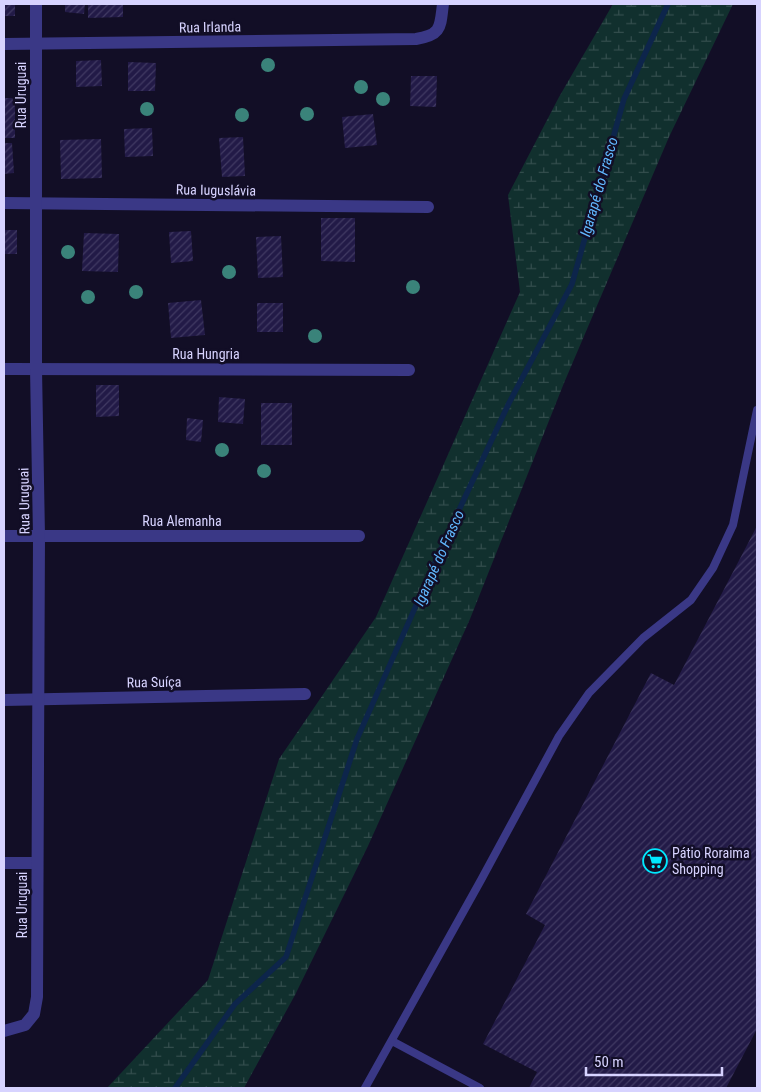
<svg xmlns="http://www.w3.org/2000/svg" width="761" height="1092" font-family="'Roboto Condensed',sans-serif">
  <defs>
    <pattern id="wetland-marsh" width="20" height="14" patternUnits="userSpaceOnUse" patternTransform="scale(1.25)"><rect width="20" height="14" fill="#11302e"/><path d="M1 5h8M5 5V1M11 12h8M15 12V8" fill="none" stroke="#334d4d"/></pattern>
    <pattern id="building-hatch" width="6" height="6" patternUnits="userSpaceOnUse" patternTransform="scale(1.25)"><rect width="6" height="6" fill="#221a47"/><path d="M-1 1l2-2M0 6l6-6M5 7l2-2" fill="none" stroke="#413a63"/></pattern>
  </defs>
  <rect width="100%" height="100%" fill="#120e26"/>
  <polygon fill="url(#wetland-marsh)" points="613,4 733,4 669,137 564,383 470,619 368,846 295,995 244,1088 107,1088 208,980 279,759 376,617 520,292 508,195 559,97"/>
  <g fill="none" stroke-linecap="round" stroke-linejoin="round">
    <polyline stroke="#0d254b" stroke-width="5.5" points="175,1088 235,1004 286,957 357,739 445,540 509,403 572,284 624,99 668,4"/>
  </g>
  <g fill="url(#building-hatch)">
    <rect x="4" y="4" width="11" height="12"/>
    <polygon points="65,4 85,4 84,14 65,12"/>
    <polygon points="88,4 123,4 123,17 88,18"/>
    <polygon points="101,60 102,86 76,87 76,61"/>
    <polygon points="128,62 156,63 155,91 128,91"/>
    <polygon points="411,76 437,76 436,107 410,106"/>
    <rect x="4" y="98" width="11" height="40"/>
    <polygon points="373,114 377,145 345,148 342,117"/>
    <polygon points="152,128 153,156 125,157 124,129"/>
    <polygon points="243,137 245,176 222,177 219,138"/>
    <polygon points="101,139 102,178 61,179 60,140"/>
    <polygon points="4,143 12,143 14,173 4,174"/>
    <polygon points="321,218 355,218 355,262 321,261"/>
    <rect x="4" y="230" width="13" height="24"/>
    <polygon points="191,231 193,261 171,263 169,232"/>
    <polygon points="84,233 119,234 118,272 82,271"/>
    <polygon points="281,236 283,277 258,278 256,237"/>
    <polygon points="201,300 205,335 171,338 168,303"/>
    <rect x="257" y="303" width="26" height="29"/>
    <polygon points="96,385 119,385 119,416 96,417"/>
    <polygon points="219,397 245,399 243,424 218,422"/>
    <rect x="261" y="403" width="31" height="42"/>
    <polygon points="187,418 203,420 201,442 186,440"/>
    <polygon points="757,526 757,1029 726,1088 529,1088 537,1072 483,1044 545,925 526,914 651,673 674,685"/>
  </g>
  <g fill="none" stroke-linecap="round" stroke-linejoin="round">
    <g stroke="#3a3886" stroke-width="8">
      <polyline points="392,1041 480,1088"/>
      <polyline points="365,1088 481,880 559,736 589,693 643,638 691,600 713,568 733,525 757,410"/>
    </g>
    <g stroke="#3a3886" stroke-width="12">
      <path d="M4 44 416 39C442 35 440 27 443 4"/>
      <polyline points="4,203 428,207"/>
      <polyline points="4,369 409,370"/>
      <polyline points="4,536 359,536"/>
      <polyline points="4,700 305,694"/>
      <polyline points="4,863 36,863"/>
      <polyline points="4,1031 25,1025 34,1014 37,997 39,536 36,369 36,4"/>
    </g>
  </g>
  <g fill="#3a837a">
    <circle cx="268" cy="65" r="7"/>
    <circle cx="361" cy="87" r="7"/>
    <circle cx="383" cy="99" r="7"/>
    <circle cx="147" cy="109" r="7"/>
    <circle cx="307" cy="114" r="7"/>
    <circle cx="242" cy="115" r="7"/>
    <circle cx="68" cy="252" r="7"/>
    <circle cx="229" cy="272" r="7"/>
    <circle cx="413" cy="287" r="7"/>
    <circle cx="136" cy="292" r="7"/>
    <circle cx="88" cy="297" r="7"/>
    <circle cx="315" cy="336" r="7"/>
    <circle cx="222" cy="450" r="7"/>
    <circle cx="264" cy="471" r="7"/>
  </g>
  <defs>
    <g id="supermarket-ring" transform="scale(1.25)"><circle r="9.5" fill="#120e26" stroke="#00e8fe" stroke-width="1.5"/><path d="M-6-5.5h2.5l.6 2H6L4.5 2H-2.5L-4.4-4H-6ZM-1.5 3.2a1.3 1.3 0 1 0 .1 0ZM3 3.2a1.3 1.3 0 1 0 .1 0Z" fill="#00e8fe"/></g>
  </defs>
  <g fill-rule="evenodd">
    <use href="#supermarket-ring" x="655" y="861"/>
  </g>
  <g text-anchor="middle" dominant-baseline="central" stroke-width="5" stroke-linejoin="round" paint-order="stroke">
    <g font-size="14" fill="#d7d3ff" stroke="#120e26">
      <text transform="translate(210 27) rotate(-1)">Rua Irlanda</text>
      <text transform="translate(21 95) rotate(-90)">Rua Uruguai</text>
      <text transform="translate(216 190) rotate(1)">Rua Iuguslávia</text>
      <text x="206" y="354">Rua Hungria</text>
      <text transform="translate(24 501) rotate(-91)">Rua Uruguai</text>
      <text x="182" y="521">Rua Alemanha</text>
      <text transform="translate(154 682) rotate(-1)">Rua Suíça</text>
      <text transform="translate(22 905) rotate(-90)">Rua Uruguai</text>
    </g>
    <g font-size="14" fill="#d7d3ff" stroke="#120e26" text-anchor="start">
      <text x="672" y="853">Pátio Roraima<tspan x="672" dy="16">Shopping</tspan></text>
    </g>
    <g font-size="15" font-style="italic" fill="#61b8ff" stroke="#120e26">
      <text transform="translate(599 187) rotate(-74)">Igarapé do Frasco</text>
      <text transform="translate(439 558) rotate(-66)">Igarapé do Frasco</text>
    </g>
  </g>
  <rect width="761" height="1092" fill="none" stroke="#d7d3ff" stroke-width="10"/>
  <path d="M586 1067v8h136v-8" fill="none" stroke="#d7d3ff" stroke-width="2.5"/>
  <text x="594" y="1067" font-size="15" fill="#d7d3ff" stroke="#120e26" stroke-width="4" paint-order="stroke">50 m</text>
</svg>
